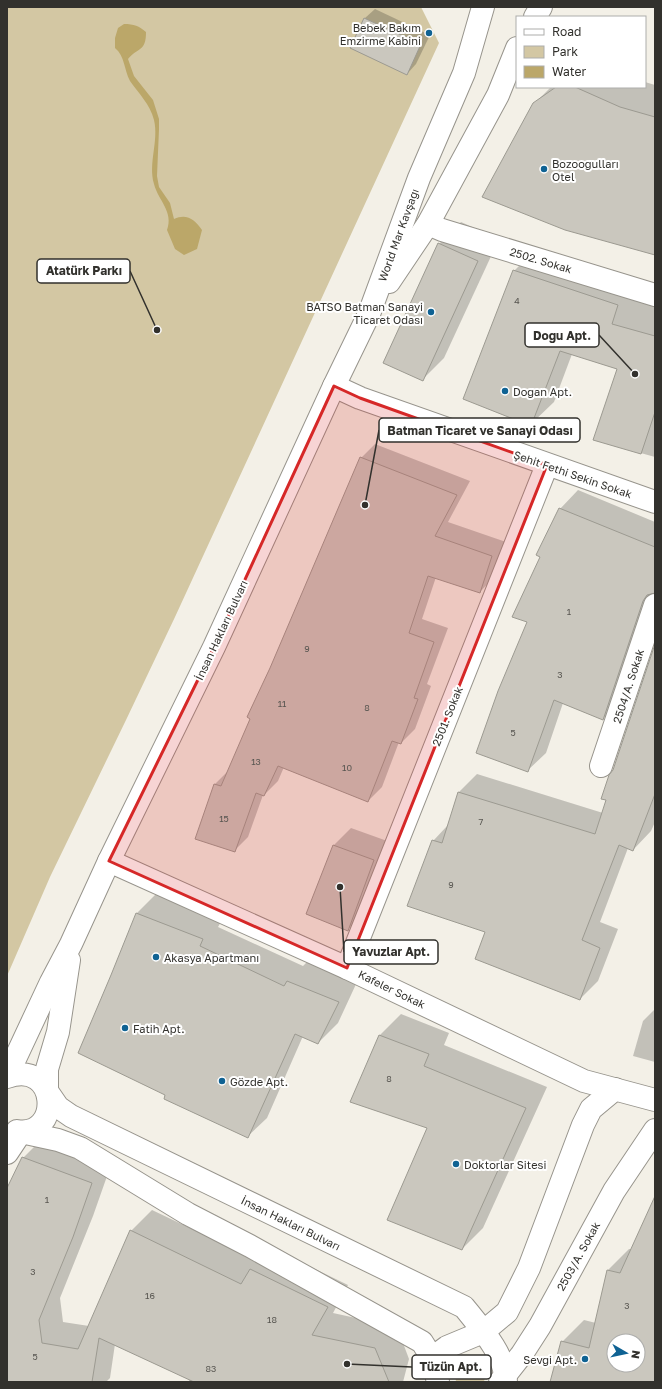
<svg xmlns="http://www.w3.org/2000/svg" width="662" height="1389" font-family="'Golos Text',sans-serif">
  <rect width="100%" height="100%" fill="#f3f0e7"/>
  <g fill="#d3c7a3">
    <polygon points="7,7 421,7 439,43 175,617 126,720 50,877 7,976"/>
    <path d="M471 1361C481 1364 487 1371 484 1382H456C454 1371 459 1363 471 1361Z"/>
  </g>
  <path fill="#bba769" d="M124 24C134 24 139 26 146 32 146 52 138 47 128 59L134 76 153 100 159 119V129L157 176 159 187 170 203 174 219C187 213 195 220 202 230L197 249 184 255 175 249 167 230C174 212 158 200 154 184 148 163 159 141 154 120 150 104 139 94 130 81 124 70 125 56 115 48V38L118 28Z"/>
  <g fill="#0003" fill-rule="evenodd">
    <polygon points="375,9 430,35 416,64 407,74 351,48 365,18"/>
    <polygon points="645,82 655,85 655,255 534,104 551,87 645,87"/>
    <polygon points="461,222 499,239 444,358 422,380 439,244"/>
    <polygon points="537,248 640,282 634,300 655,306 655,457 594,440 618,369 572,354 554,402 530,425 514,271"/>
    <polygon points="375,444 470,481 448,522 506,542 493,578 480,592 436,577 422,619 448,628 427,684 431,686 415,729 401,743 399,742 382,787 368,801 284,767 278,781 264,795 263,795 248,837 234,851 196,838 215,784 229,770 361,458"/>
    <polygon points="578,490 655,522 655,600 621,701 603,719 563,703 546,753 527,771 528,622 541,556 560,509"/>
    <polygon points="655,647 655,822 651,831 633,850 628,848 600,922 618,929 598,981 580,999 486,932 433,841 448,825 459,792 477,774 603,813 614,770"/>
    <polygon points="351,828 390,842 365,913 347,930 307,914 334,845"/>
    <polygon points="156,894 222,920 218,927 303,966 307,962 357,982 338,1023 318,1043 303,1036 267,1118 247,1137 167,1095 137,913"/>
    <polygon points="655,1009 655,1062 633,1056 643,1021"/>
    <polygon points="401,1014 449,1033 444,1045 547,1087 483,1228 462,1249 429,1128 380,1035"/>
    <polygon points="45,1136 112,1162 93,1216 60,1298 63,1322 89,1326 131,1231 152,1210 259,1261 272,1248 348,1285 333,1313 397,1327 409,1359 403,1382 188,1382 190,1379 115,1344 110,1378 106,1382 7,1382 7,1190 23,1158"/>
    <path d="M655 1199V1382H551L562 1342 584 1320 596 1323 607 1271 629 1249H632ZM614 1341H638V1365H614Z"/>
  </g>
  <g fill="#cac7be" stroke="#9c9a91" fill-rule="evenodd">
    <polygon points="364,18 421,44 407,75 350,48"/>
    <polygon points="556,87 575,87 620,107 655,117 655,255 565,230 482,197 533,103"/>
    <polygon points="438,243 478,261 423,381 383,363"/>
    <polygon points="513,270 618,305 612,324 655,336 655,412 641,454 593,440 617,369 560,351 531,426 463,399"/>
    <polygon points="360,457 457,495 435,536 492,556 480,593 428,576 409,633 434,642 414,698 418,699 401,744 392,741 368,802 278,766 264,796 256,793 235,852 195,839 214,784 221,786 250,719 247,717 270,668"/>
    <polygon points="559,508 655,547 655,593 647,595 643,601 603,720 554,700 528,772 476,753 498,691 527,622 512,617 540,557 536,555"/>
    <polygon points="655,644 655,794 633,851 619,845 582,940 600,948 580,1000 475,959 485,932 407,906 432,840 442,843 458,792 595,834 606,800 601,799 609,775 613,770"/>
    <polygon points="333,845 374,860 348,931 306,914"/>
    <polygon points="136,913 203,939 200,946 284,986 287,981 339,1002 318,1044 295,1034 248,1138 164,1099 165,1095 78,1053 111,975"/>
    <polygon points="379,1035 429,1054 424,1066 526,1108 462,1250 387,1220 427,1128 350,1102"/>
    <polygon points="22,1157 92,1183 73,1237 39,1320 42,1343 78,1349 130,1230 241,1284 250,1269 328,1307 312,1335 375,1348 389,1382 194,1382 99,1338 92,1382 7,1382 7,1188"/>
    <path d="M655 1196V1382H550L561 1341 589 1348 607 1270 620 1273ZM614 1341H638V1365H614Z"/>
  </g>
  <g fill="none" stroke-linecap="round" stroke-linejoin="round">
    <g stroke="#97948c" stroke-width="24">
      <g id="minor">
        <polyline points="428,224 442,230 655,295"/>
        <polyline points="334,386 360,398 655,502"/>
        <polyline points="601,766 655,605"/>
        <polyline points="109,861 347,968 584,1081 655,1100"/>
        <polyline points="347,968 547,465"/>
        <polyline points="7,1153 21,1132"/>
        <polyline points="432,1358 447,1347 483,1332 507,1312 529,1268 583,1125 591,1109 615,1089"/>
        <polyline points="500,1382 522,1354 540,1326 614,1191 655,1130"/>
      </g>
    </g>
    <g stroke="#97948c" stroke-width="24">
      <g id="secondary">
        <polyline points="535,17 541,7"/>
        <polyline points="389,282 428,224 498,95 517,48"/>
        <path d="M69 960 58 1032 47 1069V1091L58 1107 71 1116 464 1307C480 1327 506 1356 506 1382"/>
        <polyline points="7,1076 51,982 71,944 109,861 214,647 334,386 369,314 419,178 464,73 483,7"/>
        <path d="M7 1077C59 1059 62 1138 17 1131"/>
        <polyline points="21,1132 58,1140 80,1148 188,1214 250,1246 422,1342 432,1358 438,1382"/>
      </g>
    </g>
    <use href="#minor" stroke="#fff" stroke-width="22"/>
    <use href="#secondary" stroke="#fff" stroke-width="22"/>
  </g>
  <path fill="#d62828" fill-opacity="0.2" stroke="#d62828" stroke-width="3" stroke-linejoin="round" d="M334 386 360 398 547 465 347 968 109 861 214 647Z"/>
  <g fill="#0f6293" stroke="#fff" stroke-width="1.5">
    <circle cx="429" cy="33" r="4"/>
    <circle cx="544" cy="169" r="4"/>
    <circle cx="431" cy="312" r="4"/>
    <circle cx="505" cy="391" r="4"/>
    <circle cx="156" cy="957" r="4"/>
    <circle cx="125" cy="1028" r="4"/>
    <circle cx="222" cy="1081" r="4"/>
    <circle cx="456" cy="1164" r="4"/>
    <circle cx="585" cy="1359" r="4"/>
  </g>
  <g text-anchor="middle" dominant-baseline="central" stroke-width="4" stroke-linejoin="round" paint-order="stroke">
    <g font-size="9" fill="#585651">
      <text x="517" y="300">4</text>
      <text x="569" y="611">1</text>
      <text x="307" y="648">9</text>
      <text x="560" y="674">3</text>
      <text x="282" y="703">11</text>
      <text x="367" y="707">8</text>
      <text x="513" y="732">5</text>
      <text x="256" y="761">13</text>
      <text x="347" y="767">10</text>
      <text x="224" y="818">15</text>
      <text x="481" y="821">7</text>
      <text x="451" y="884">9</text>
      <text x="389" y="1078">8</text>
      <text x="47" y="1199">1</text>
      <text x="33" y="1271">3</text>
      <text x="150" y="1295">16</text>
      <text x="627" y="1305">3</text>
      <text x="272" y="1319">18</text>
      <text x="35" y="1356">5</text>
      <text x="211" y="1368">83</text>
    </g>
    <g font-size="11" fill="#32312d" stroke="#fff" text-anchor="start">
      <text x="421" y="27" text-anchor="end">Bebek Bakım<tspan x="421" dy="13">Emzirme Kabini</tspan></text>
      <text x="552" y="163">Bozooğulları<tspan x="552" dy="13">Otel</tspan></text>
      <text x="423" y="306" text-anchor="end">BATSO Batman Sanayi<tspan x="423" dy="13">Ticaret Odası</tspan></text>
      <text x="513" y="391">Doğan Apt.</text>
      <text x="164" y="957">Akasya Apartmanı</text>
      <text x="133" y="1028">Fatih Apt.</text>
      <text x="230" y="1081">Gözde Apt.</text>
      <text x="464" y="1164">Doktorlar Sitesi</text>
      <text x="577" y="1359" text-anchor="end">Sevgi Apt.</text>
    </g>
    <g font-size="11" fill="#32312d" stroke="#fff">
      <text transform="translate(398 235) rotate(-70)">World Mar Kavşağı</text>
      <text transform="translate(541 260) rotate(17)">2502. Sokak</text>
      <text transform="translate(573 474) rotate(19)">Şehit Fethi Sekin Sokak</text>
      <text transform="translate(221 630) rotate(-65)">İnsan Hakları Bulvarı</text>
      <text transform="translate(628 686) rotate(-72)">2504/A. Sokak</text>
      <text transform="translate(447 716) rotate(-68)">2501. Sokak</text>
      <text transform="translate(392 989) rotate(26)">Kafeler Sokak</text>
      <text transform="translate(291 1223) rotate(26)">İnsan Hakları Bulvarı</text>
      <text transform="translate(578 1256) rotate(-61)">2503/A. Sokak</text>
    </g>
  </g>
  <path fill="none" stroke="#32312d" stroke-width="1.5" d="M157 330L130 271M635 374L599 335M365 505L379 430M340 887L344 952M347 1364L412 1367"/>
  <g fill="#32312d" stroke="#fff" stroke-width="1.5">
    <circle cx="157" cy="330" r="4"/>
    <circle cx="635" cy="374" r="4"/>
    <circle cx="365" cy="505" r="4"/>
    <circle cx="340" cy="887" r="4"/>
    <circle cx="347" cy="1364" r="4"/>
  </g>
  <g fill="#fff" stroke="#32312d" stroke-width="1.5">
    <rect x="37" y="259" width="93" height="24" rx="4"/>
    <rect x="525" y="323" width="74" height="24" rx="4"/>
    <rect x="379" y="418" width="201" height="24" rx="4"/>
    <rect x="344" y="940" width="94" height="24" rx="4"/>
    <rect x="412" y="1355" width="79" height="24" rx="4"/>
  </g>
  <g font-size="12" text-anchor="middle" font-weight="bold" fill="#32312d">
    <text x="84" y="275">Atatürk Parkı</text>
    <text x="562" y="340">Doğu Apt.</text>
    <text x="480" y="435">Batman Ticaret ve Sanayi Odası</text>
    <text x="391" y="956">Yavuzlar Apt.</text>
    <text x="451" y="1371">Tüzün Apt.</text>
  </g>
  <rect width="662" height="1389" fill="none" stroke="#32312d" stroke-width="16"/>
  <rect x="516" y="16" width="130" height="72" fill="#ffffff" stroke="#adadab"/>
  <rect x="524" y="29" width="20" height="6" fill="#ffffff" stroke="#adadab"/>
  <text x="552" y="36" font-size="12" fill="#32312d">Road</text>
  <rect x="524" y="46" width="20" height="12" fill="#d3c7a3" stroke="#adadab"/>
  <text x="552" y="56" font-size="12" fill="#32312d">Park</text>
  <rect x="524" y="66" width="20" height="12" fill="#bba769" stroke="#adadab"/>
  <text x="552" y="76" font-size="12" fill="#32312d">Water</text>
  <g transform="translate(626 1353) rotate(99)"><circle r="19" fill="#ffffff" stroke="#adadab"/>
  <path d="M0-3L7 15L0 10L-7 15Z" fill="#0f6293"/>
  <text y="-6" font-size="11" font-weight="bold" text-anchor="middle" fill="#32312d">N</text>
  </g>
</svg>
